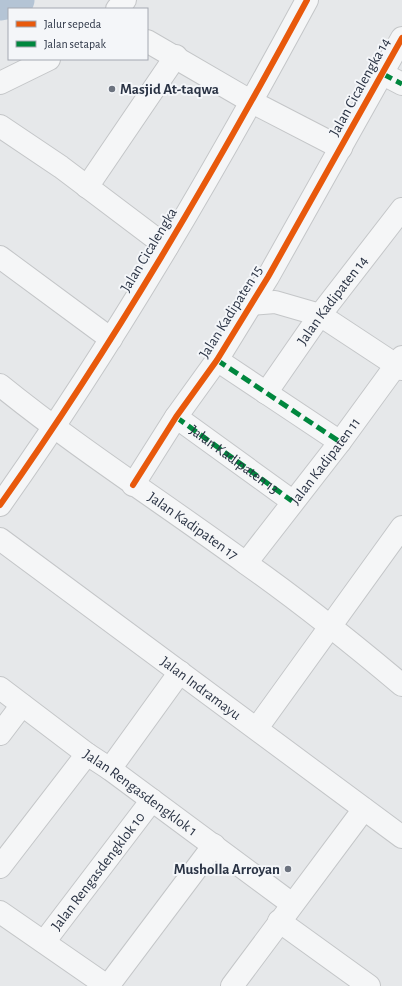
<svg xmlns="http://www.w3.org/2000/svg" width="402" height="986" font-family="'Alegreya Sans',sans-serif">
  <rect width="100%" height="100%" fill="#e6e8ea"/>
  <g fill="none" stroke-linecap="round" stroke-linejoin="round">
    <polyline stroke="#b4c4d5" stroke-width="35" points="0,3 17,0"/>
    <g stroke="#c4c6c8" stroke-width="24">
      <g id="minor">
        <polyline points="117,9 125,0"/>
        <polyline points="147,41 252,102 341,148"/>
        <polyline points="383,74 402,84"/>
        <polyline points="0,83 49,59"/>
        <polyline points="0,126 61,167 167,247"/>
        <polyline points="87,187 176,56"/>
        <polyline points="0,257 111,339"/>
        <polyline points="252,304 275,302 320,315 402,369"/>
        <polyline points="217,360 340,442"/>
        <path id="s1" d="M0 385C79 449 165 504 247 564 301 602 352 643 402 685"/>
        <path id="s2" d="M266 393 320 315 402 209"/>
        <polyline points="176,417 292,501"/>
        <polyline points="133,485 176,417 217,360 268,277 402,38"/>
        <path d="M0 505C114 344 213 174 307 0"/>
        <path id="s3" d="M0 539 402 837"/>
        <path id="s4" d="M246 563 340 442 402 357"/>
        <path id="s5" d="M0 688 87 754 110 769 292 904"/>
        <polyline points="257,728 402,527"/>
        <polyline points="0,734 22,705"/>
        <polyline points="110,769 180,672"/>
        <polyline points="0,867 87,754"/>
        <polyline points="0,912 107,986"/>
        <polyline points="279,921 369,986"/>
        <path id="s6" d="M44 942 152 800"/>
        <polyline points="108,986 214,845"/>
        <polyline points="232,986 364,809"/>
      </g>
    </g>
    <use href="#minor" stroke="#f5f6f7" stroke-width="22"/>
    <g stroke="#00873e" stroke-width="5" stroke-dasharray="10 5" stroke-linecap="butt">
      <polyline points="383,74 402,84"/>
      <polyline points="217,360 340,442"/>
      <path id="s7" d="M176 417 292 501"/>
    </g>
    <g stroke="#f4f6f9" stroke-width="8">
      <g id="cycleway">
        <polyline points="133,485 176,417 217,360 268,277 402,38"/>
        <path d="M0 505C114 344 213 174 307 0"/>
      </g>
    </g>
    <use href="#cycleway" stroke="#e8590c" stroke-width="6"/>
  </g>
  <g fill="#6c737f" stroke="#f4f6f9" stroke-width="1.5">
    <circle cx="112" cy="89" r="4"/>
    <circle cx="288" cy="869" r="4"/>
  </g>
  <g text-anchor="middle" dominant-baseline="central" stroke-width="4" stroke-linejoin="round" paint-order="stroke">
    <g font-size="15" fill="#2b3445" stroke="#f4f6f9">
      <text transform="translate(360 87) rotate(-61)">Jalan Cicalengka 14</text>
      <text transform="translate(149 250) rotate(-59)">Jalan Cicalengka</text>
      <text stroke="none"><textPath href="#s2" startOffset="114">Jalan Kadipaten 14</textPath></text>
      <text transform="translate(231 312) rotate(-58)">Jalan Kadipaten 15</text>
      <text stroke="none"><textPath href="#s7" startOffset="72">Jalan Kadipaten 13</textPath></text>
      <text stroke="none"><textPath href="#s4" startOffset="129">Jalan Kadipaten 11</textPath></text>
      <text stroke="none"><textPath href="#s1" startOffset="239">Jalan Kadipaten 17</textPath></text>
      <text stroke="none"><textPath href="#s3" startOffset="250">Jalan Indramayu</textPath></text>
      <text stroke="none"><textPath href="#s5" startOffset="175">Jalan Rengasdengklok 1</textPath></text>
      <text stroke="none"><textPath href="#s6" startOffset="89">Jalan Rengasdengklok 10</textPath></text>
    </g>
    <g font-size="15" font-weight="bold" fill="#2b3445" stroke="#f4f6f9" text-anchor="start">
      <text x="120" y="89">Masjid At-taqwa</text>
      <text x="280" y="869" text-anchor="end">Musholla Arroyan</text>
    </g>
  </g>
  <rect x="8" y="8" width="140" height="52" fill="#f4f6f9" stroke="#a4a8b1"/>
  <rect x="16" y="21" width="20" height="6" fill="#e8590c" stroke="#a4a8b1"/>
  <text x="44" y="28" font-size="12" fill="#2b3445">Jalur sepeda</text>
  <rect x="16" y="41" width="20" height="6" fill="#00873e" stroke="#a4a8b1"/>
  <text x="44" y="48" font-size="12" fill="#2b3445">Jalan setapak</text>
</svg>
